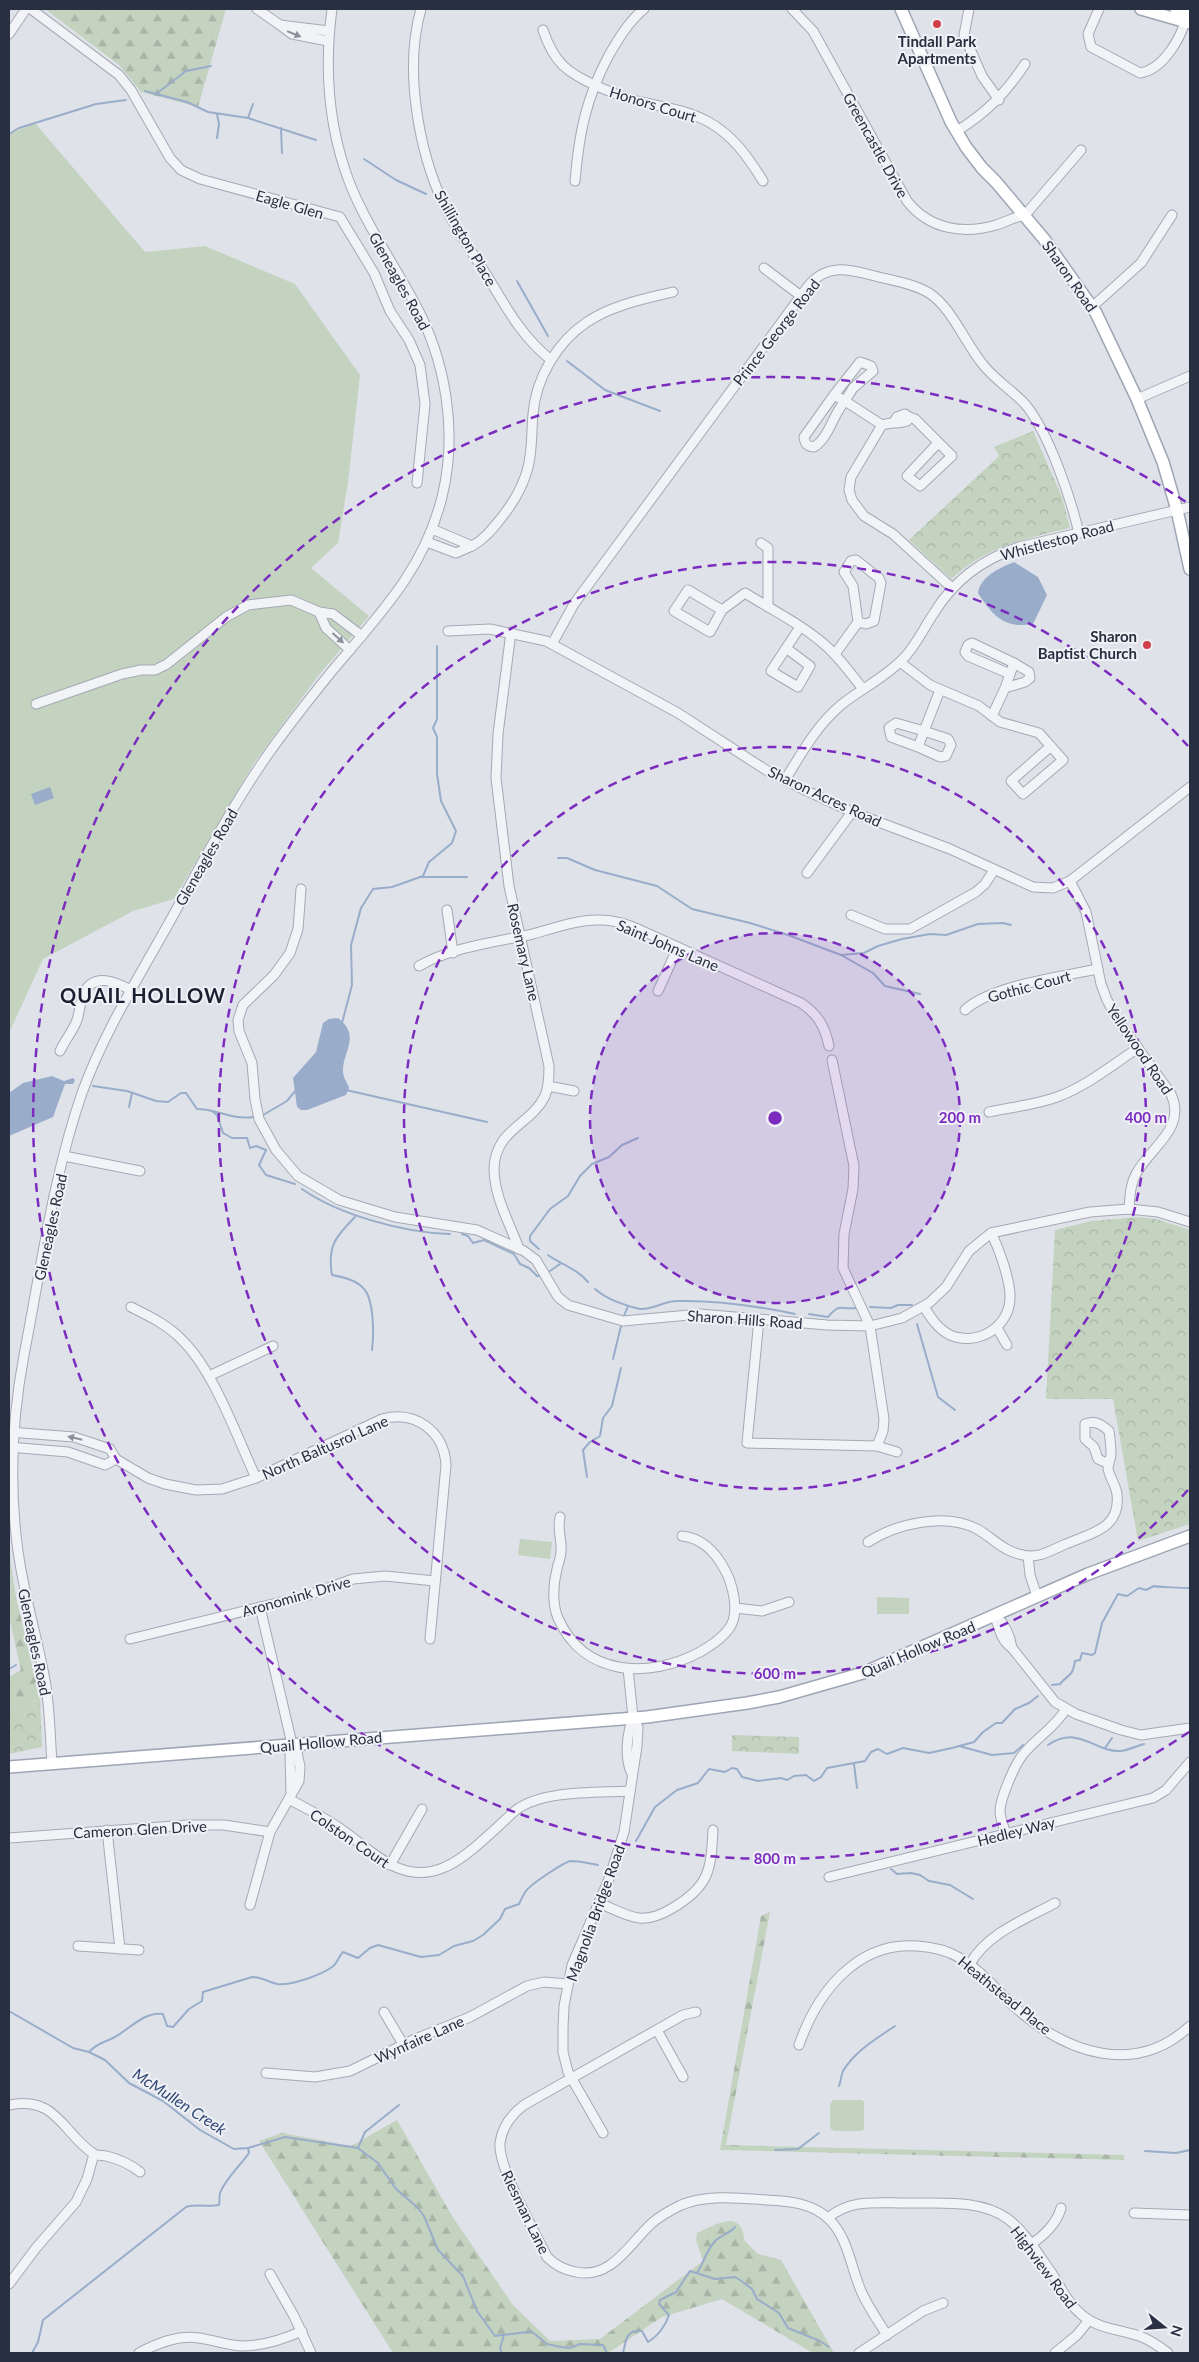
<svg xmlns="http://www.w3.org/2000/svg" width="1199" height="2362" font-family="Lato,sans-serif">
  <defs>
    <pattern id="forest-firs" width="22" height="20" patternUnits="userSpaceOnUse" patternTransform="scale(1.25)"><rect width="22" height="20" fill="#c3d3c0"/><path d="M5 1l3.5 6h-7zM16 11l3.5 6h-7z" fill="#a8b5a6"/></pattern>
    <pattern id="park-crowns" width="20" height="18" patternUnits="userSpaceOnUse" patternTransform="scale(1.25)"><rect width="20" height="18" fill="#c3d3c0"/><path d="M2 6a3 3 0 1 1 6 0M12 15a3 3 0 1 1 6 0" fill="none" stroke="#a8b5a6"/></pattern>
  </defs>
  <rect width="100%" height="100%" fill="#dfe2e9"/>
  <g fill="#c3d3c0">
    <polygon points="35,123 145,252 205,246 295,284 360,375 348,482 338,543 311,568 369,616 318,676 254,763 174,899 133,911 43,959 9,1033 9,134"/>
    <polygon points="520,1539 552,1542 550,1559 518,1555"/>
    <polygon points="877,1597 909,1598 909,1614 877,1614"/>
    <polygon points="833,2100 862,2100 864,2102 864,2129 862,2131 834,2131 830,2128 830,2104"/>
  </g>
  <g fill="url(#forest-firs)">
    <polygon points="45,9 226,9 198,107 141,92 119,65"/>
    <polygon points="9,1552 16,1597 40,1699 9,1711 9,1677 21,1670 9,1616"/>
    <polygon points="770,1912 726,2145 1124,2155 1124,2160 720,2150 761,1916"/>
    <path d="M397 2120 452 2216 513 2305 550 2341 600 2339 703 2261 696 2240 697 2233C714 2225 743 2208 744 2240L758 2254 781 2260 834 2353H813L722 2299 662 2317 608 2353H393L259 2141 282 2133 351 2146Z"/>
  </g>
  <g fill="url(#park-crowns)">
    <path d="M1033 431 1062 497 1070 528C1023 539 988 546 951 579L909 540 999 456 994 447Z"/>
    <polygon points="1138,1217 1156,1219 1190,1230 1190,1524 1138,1541 1113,1399 1046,1399 1055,1230 1091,1221"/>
    <polygon points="40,1699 42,1747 9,1754 9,1711"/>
    <polygon points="732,1735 799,1737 799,1754 732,1751"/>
  </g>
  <g fill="#99adca">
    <path d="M1014 562 1038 577 1047 595 1033 624C1004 629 993 616 978 593 980 577 999 568 1014 562Z"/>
    <polygon points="50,787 54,798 35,805 31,794"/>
    <path d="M338 1018C364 1038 338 1055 344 1077 345 1080 348 1084 349 1088L346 1095 307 1110H301L297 1107 293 1078 316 1052 323 1023 329 1019Z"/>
    <polygon points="52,1076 64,1081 73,1078 75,1080 73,1084 65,1084 53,1117 9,1136 9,1093 23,1083"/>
  </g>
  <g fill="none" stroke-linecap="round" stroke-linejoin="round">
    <g stroke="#99adca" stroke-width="2">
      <polyline points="145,91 187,102 208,112 248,118 316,140"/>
      <polyline points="156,94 186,71 211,66"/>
      <polyline points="217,114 219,124 217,138"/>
      <polyline points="248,118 253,104"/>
      <polyline points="281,128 282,153"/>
      <polyline points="9,134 19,128 96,104 126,100"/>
      <polyline points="364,159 396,180 426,194"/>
      <polyline points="517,281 548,336"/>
      <polyline points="567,361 605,390 660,411"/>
      <polyline points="558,858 567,858 595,870 657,886 692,909 750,923 788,935 841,955 873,973 885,986 920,994"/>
      <polyline points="419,877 467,877"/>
      <polyline points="841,955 864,953 878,946 902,939 930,934 946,935 978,924 1003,923 1011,925"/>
      <polyline points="342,1023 352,985 351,945 361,908 373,889 392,887 423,876 429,862 452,843 456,831 441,801 437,774 437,737 433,728 437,719 437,646"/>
      <path d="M93 1086 127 1091 156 1101 168 1102 181 1093H186L197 1109C218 1109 230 1120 253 1117"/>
      <polyline points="346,1090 487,1122"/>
      <polyline points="129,1107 132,1093"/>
      <polyline points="212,1111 217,1115 223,1133 232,1138 247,1138 250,1148 256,1146 266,1150 259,1165 266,1175 295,1184"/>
      <polyline points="263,1115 287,1101 296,1090"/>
      <path d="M302 1189C339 1215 405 1233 450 1234"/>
      <path d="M355 1217C336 1236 327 1246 332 1275 343 1277 357 1280 364 1289 374 1300 374 1335 372 1350"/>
      <polyline points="462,1234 468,1236 473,1243 484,1240 514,1254 520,1264 529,1268 537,1276 542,1276"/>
      <polyline points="539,1249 530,1241 530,1236 550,1209 568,1196 580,1176 592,1164 609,1157 622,1145 638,1138"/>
      <path d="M548 1255C562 1265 576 1268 588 1282"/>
      <polyline points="550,1271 560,1264"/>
      <path d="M595 1289C606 1299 626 1306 640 1309 653 1310 664 1301 677 1301 716 1300 757 1306 795 1314"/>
      <polyline points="870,1307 891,1308 898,1305 912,1305"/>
      <path d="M809 1314 828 1317C841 1302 840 1310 856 1308"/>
      <polyline points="624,1316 628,1306"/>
      <polyline points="917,1324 938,1397 955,1410"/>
      <polyline points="613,1359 621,1326"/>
      <polyline points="587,1477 583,1450 590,1442 600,1436 603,1418 612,1406 621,1368"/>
      <polyline points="9,1669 16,1665"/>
      <path d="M1052 1685 1060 1684C1070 1672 1072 1678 1075 1661L1080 1660 1082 1653 1092 1655 1095 1653 1102 1623 1118 1594 1127 1596 1139 1588 1146 1590 1154 1586C1156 1587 1185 1588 1190 1588"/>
      <path d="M1048 1745C1079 1724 1095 1753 1121 1751 1128 1750 1137 1746 1144 1744"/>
      <polyline points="959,1746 992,1755 1014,1753 1023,1745"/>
      <polyline points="1105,1748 1112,1738"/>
      <polyline points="854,1764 857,1788"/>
      <polyline points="636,1841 655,1807 677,1790 698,1783 709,1769 725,1772 732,1768 737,1769 742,1777 758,1781 781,1778 787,1780 794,1776 806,1775 814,1781 821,1777 827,1768 865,1761 871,1752 878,1749 887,1754 903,1748 929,1753 952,1748 974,1742 983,1732 996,1723 1002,1723 1015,1709 1029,1703 1038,1696"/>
      <polyline points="891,1869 897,1874 911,1873 920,1875 929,1881 950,1885 973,1899"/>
      <path d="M9 2011 73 2048 89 2052 105 2060 129 2083 163 2101 200 2130 234 2149 248 2148 285 2137 358 2148 378 2163 396 2189 417 2207 424 2216 438 2250 463 2276 477 2311 495 2336C508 2334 518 2334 531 2331L547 2344 561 2347 570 2348 580 2344 603 2345 607 2353"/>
      <path d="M89 2052C97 2043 103 2043 113 2038 129 2030 144 2011 163 2014L167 2026 173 2027 189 2009 202 2001 203 1992 252 1977C262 1977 268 1982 277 1984 291 1986 321 1975 332 1967 337 1964 339 1956 343 1952L358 1958 370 1948 378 1945 421 1957 439 1955 454 1946 473 1941 483 1935 500 1919 505 1909 519 1904C521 1900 523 1895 526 1891 531 1884 564 1862 571 1861 580 1861 590 1864 598 1865"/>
      <path d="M839 2086C841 2081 841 2076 843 2071 855 2051 876 2039 895 2026"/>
      <polyline points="358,2148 365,2132 399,2105"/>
      <polyline points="775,2150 798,2149 819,2133"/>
      <polyline points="1145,2151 1176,2153 1190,2150"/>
      <path d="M697 2273C704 2262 705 2253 715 2241 721 2235 729 2234 735 2227"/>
      <path d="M32 2353 38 2342 43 2320 186 2207C194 2204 210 2207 219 2205 220 2201 219 2197 220 2193 226 2178 240 2166 249 2153L248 2148"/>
      <polyline points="502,2353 500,2348 504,2335"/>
      <path d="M623 2353C626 2341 626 2329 642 2331L648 2342C658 2336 666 2325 669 2315L659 2304 660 2300 676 2292 690 2271 715 2279 735 2277 740 2280 752 2289 757 2299 779 2313 788 2328 820 2341 829 2347"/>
    </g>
    <g stroke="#a4a9b3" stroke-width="11">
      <g id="minor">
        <polyline points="31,9 119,75 131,90 170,158 181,170 200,179 340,217 374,273 390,311 409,340 420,365 425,404 417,483"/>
        <polyline points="257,9 280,25"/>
        <path d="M421 9C404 68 418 150 444 205 457 231 474 255 489 279 507 309 523 338 551 360"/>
        <path d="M792 9 813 31 907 201C929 229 963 235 996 225 1006 222 1014 217 1025 215L1081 150"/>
        <polyline points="969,9 964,35 982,76 999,100"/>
        <path d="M1099 9 1088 34 1091 47 1140 73C1162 70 1179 41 1185 22"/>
        <path d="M543 30C554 63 567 73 599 87 613 93 627 99 641 102 664 107 686 110 707 121 733 135 748 157 763 181"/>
        <polyline points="9,34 26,9"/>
        <polyline points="328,41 292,34 280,25 329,31"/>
        <path d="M957 131C986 113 1006 93 1025 64"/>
        <path d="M575 181C579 133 586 98 609 55 619 38 629 21 644 9"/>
        <polyline points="764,268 801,296"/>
        <polyline points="1092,307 1141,263 1172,215"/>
        <path d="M834 395 804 437C805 444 807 446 814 447 829 438 833 414 845 401L834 395 860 362 871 366 873 371 853 388 845 401 882 425C891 422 898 424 907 421L909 417 905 414 897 417 894 422"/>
        <polyline points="1137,399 1190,376"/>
        <polyline points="909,417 915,419 952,456 920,486 907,476 938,443"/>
        <polyline points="882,425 851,477 849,490 852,500 864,516 893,534 952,588"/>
        <polyline points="427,542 456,553 472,546 432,529"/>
        <polyline points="761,543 768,548 768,607"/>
        <path d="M472 546C485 539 493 528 502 517 513 503 522 488 527 471 533 452 531 433 533 414 536 378 557 342 587 322 612 305 644 299 673 292"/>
        <path d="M722 610 688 590 674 611 710 632 722 610 745 593C772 610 801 624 825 645 840 658 851 674 863 689"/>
        <polyline points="448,631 490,629 546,641 678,713 769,772 807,791 852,812 950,849 1033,887 1053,888 1070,881 1190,787"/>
        <path d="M511 632 498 734 496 778 509 886 549 1066C549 1076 549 1086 545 1096 531 1125 495 1129 494 1169 494 1196 510 1224 519 1249"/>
        <path d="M552 644 574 604 809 285C827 264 847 269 871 275 889 280 913 283 929 293 951 307 965 342 981 362 993 379 1011 389 1025 404 1049 433 1070 496 1079 533"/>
        <polyline points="786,648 810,666 798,687 771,671 800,627"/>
        <polyline points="350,650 326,628 319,612 333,614 362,636"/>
        <polyline points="835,654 858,622 853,586 844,572 851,561 856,560 879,578 881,583 874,621 866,624 858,622"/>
        <polyline points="900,662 930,685 979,706 1000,722 1039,733 1063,760 1023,794 1011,781 1051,746"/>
        <polyline points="1010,674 968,656 965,652 968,645 972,643 1014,663"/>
        <polyline points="36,704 122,674 141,670 155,670 167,664 226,617 248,605 291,600 319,612"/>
        <polyline points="992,716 1005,688 1025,682 1030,678 1029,672 1014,663 1005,688"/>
        <polyline points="918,747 940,757 946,756 951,745 948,739 924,731 918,747 891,737 889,728 896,723 924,731 940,690"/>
        <path d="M785 780C801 754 817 725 841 705 861 689 884 678 902 660 916 646 923 629 934 613 954 580 983 559 1019 547L1190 507"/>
        <polyline points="807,873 852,812"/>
        <path d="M1070 881 1086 912 1101 984 1107 1000 1119 1022 1171 1094C1187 1129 1150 1147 1136 1174 1130 1185 1130 1197 1129 1209"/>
        <polyline points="301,889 298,929 290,953 274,975 243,1005 238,1020 239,1031 252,1063 255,1099 259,1119 276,1150 298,1176 339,1200 395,1217 477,1230 524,1251 536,1260 558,1297 568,1305 623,1321 700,1314 827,1325 870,1326 902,1318 929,1303 946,1287 969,1251 991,1233 1090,1212 1129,1209 1158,1212 1190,1222"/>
        <polyline points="447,910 453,953"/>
        <polyline points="851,915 885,929 910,929 976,892 985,884 994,870"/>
        <path d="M419 966C452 947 496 942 533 934 554 928 579 919 601 920 614 920 625 924 638 929L801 1003C818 1014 825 1027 829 1046"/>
        <polyline points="658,991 678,947"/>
        <path d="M965 1010C990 986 1063 976 1098 969"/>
        <path d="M60 1051C65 1040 73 1031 77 1020 80 1011 80 1001 84 993 94 972 116 982 131 990"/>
        <polyline points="832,1060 854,1166 853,1189 844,1234 843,1268 870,1326 884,1419 883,1431 877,1446"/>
        <polyline points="548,1086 574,1091"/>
        <path d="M989 1112C1012 1107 1035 1105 1057 1097 1087 1086 1112 1065 1138 1048"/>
        <polyline points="64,1156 140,1171"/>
        <path d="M131 1307C149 1316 168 1325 182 1340 214 1371 237 1437 256 1478"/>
        <path d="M924 1307C931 1318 938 1329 950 1335 977 1347 1011 1327 1010 1296 1010 1280 999 1248 991 1233"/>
        <polyline points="759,1319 747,1443 877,1446 897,1452"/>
        <polyline points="997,1328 1007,1345"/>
        <polyline points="209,1376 273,1346"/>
        <polyline points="9,1432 74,1437 110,1449 116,1459"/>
        <polyline points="9,1447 68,1452 105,1465 116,1459"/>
        <path d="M116 1459 148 1478 165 1484 196 1490 222 1489 256 1478 382 1419C415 1410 444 1431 446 1465L430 1639"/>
        <path d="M560 1517C557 1532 562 1538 561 1551 561 1557 558 1564 557 1569 553 1584 552 1604 558 1618 584 1677 649 1679 700 1652 712 1645 728 1635 733 1621 738 1606 732 1583 725 1570 716 1553 702 1538 682 1536"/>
        <path d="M868 1542C896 1524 945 1512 977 1529 993 1538 1004 1552 1023 1555 1039 1559 1051 1550 1066 1544 1091 1533 1121 1529 1117 1494 1116 1485 1109 1477 1108 1468 1108 1463 1111 1459 1111 1454 1111 1446 1110 1438 1109 1431 1101 1424 1095 1420 1085 1424V1439L1094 1447 1098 1459 1109 1464"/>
        <polyline points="1028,1556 1030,1575 1037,1596"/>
        <polyline points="735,1608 762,1611 789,1602"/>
        <path d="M995 1616C999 1628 1001 1641 1012 1648L1055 1702 1076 1714 1121 1730 1141 1735 1190 1728"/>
        <path d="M996 1616C1006 1625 1010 1635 1012 1648"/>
        <polyline points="130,1639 306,1596 353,1579 385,1576 435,1581"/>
        <path d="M52 1763C50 1736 50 1708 45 1680 37 1637 24 1595 18 1551 9 1486 12 1419 24 1355 41 1268 53 1177 82 1093 104 1032 139 977 170 921 199 869 227 815 260 766 282 733 307 702 332 671 379 615 424 570 442 497 458 432 446 360 414 302 393 263 367 226 350 184 328 127 324 69 332 9"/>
        <path d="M632 1774C624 1758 627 1734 633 1717"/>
        <polyline points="291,1794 290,1753 292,1744"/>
        <path d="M289 1799C305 1808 322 1816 338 1827 371 1849 401 1887 445 1867 467 1858 498 1826 516 1810 543 1790 596 1793 629 1791"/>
        <polyline points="107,1830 120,1949"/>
        <path d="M1006 1834C1004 1827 1000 1819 1000 1811 1000 1799 1014 1767 1021 1757 1034 1739 1054 1729 1066 1709"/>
        <polyline points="9,1838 188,1825 224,1825 270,1832"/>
        <polyline points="390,1865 422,1809"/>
        <polyline points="829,1877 1153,1798 1166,1790 1190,1762"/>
        <path d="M599 1903C612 1908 625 1916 639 1918 651 1919 661 1915 671 1909 709 1887 711 1871 713 1830"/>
        <polyline points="250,1905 270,1832 299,1781 300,1767 297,1752 292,1744 260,1607"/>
        <polyline points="78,1946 139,1950"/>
        <path d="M970 1964C987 1933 1026 1919 1055 1903"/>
        <polyline points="384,2012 403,2044"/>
        <path d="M696 2012 683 2015 524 2105C511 2115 502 2127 500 2143 498 2168 535 2232 547 2257 556 2266 564 2270 576 2272 611 2280 630 2243 652 2223 660 2216 671 2210 681 2205 707 2194 740 2198 767 2200 789 2201 813 2203 830 2220 849 2240 851 2269 862 2293 869 2308 878 2321 887 2335"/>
        <polyline points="657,2030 683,2077"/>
        <path d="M799 2045C817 1993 857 1941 917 1946 932 1947 947 1950 960 1958 982 1971 998 1992 1017 2009 1067 2053 1135 2077 1190 2026"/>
        <polyline points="266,2073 315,2077 350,2071 415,2039 470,2017 527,1986 544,1982 568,1984"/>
        <path d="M9 2105C57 2095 63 2134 94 2154 97 2156 103 2155 106 2156 119 2159 130 2164 140 2172"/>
        <polyline points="603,2133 568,2072 563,2052 563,2028 564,2006 572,1965 609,1879 624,1832 637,1746 638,1727 633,1717 628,1669"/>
        <polyline points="1134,2213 1190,2215"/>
        <path d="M828 2218C850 2199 876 2203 904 2203 937 2204 979 2198 1008 2219 1026 2233 1038 2254 1051 2272 1061 2287 1068 2304 1082 2315 1100 2330 1121 2329 1142 2337 1152 2341 1160 2347 1168 2353"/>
        <path d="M1031 2244C1044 2236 1057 2223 1061 2208"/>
        <polyline points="270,2274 294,2316 311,2353"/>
        <polyline points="9,2284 36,2248 76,2202 87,2179 94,2154"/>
        <path d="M139 2353C158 2343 177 2335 199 2338 213 2340 227 2345 241 2346 263 2346 282 2340 302 2331"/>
        <polyline points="859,2353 923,2311 943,2303"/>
        <polyline points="1055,2353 1077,2335 1089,2320"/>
      </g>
    </g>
    <g stroke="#9ea5b5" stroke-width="14">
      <g id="major">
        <polyline points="901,9 951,122 966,147 982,168 996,182 1044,239 1096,313 1137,399 1163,462 1177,510 1190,569"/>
        <polyline points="1141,9 1190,23"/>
        <polyline points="1176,9 1190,13"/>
        <polyline points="9,1767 647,1717 747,1703 779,1697 863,1673 1088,1574 1190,1536"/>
      </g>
    </g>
    <use href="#minor" stroke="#f2f3f7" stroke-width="9"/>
    <use href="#major" stroke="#fff" stroke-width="11"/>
  </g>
  <defs><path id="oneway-solid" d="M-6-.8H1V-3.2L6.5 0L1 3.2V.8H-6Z" transform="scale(1.25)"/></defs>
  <g fill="#8d919c">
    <use href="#oneway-solid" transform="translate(294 34) rotate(22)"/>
    <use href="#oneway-solid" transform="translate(338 638) rotate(42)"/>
    <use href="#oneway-solid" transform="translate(75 1438) rotate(-167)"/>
  </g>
  <circle cx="775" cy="1118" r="185" fill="#7b2cbf" fill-opacity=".12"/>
  <g fill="none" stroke="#7b2cbf" stroke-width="2.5" stroke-dasharray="9 6">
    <circle cx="775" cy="1118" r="185"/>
    <circle cx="775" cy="1118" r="371"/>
    <path d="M1188 1490A556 556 0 1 1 1188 746"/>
    <path d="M1189 1732A741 741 0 1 1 1189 504"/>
  </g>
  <g fill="#d1414a" stroke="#eff1f6" stroke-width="2">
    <circle cx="937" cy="24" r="5"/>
    <circle cx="1147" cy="645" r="5"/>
  </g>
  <g text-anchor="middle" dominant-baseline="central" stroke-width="4" stroke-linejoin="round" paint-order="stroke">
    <g font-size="15" font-weight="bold" fill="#282f40" stroke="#eff1f6">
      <text x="937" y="41">Tindall Park<tspan x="937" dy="17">Apartments</tspan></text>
      <text x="1137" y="636" text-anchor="end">Sharon<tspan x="1137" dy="17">Baptist Church</tspan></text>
    </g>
    <g font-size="15" fill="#282f40" stroke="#eff1f6">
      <text transform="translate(653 104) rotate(17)">Honors Court</text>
      <text transform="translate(876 145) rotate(61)">Greencastle Drive</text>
      <text transform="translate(290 204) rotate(16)">Eagle Glen</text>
      <text transform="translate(466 238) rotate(60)">Shillington Place</text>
      <text transform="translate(1070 276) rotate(55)">Sharon Road</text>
      <text transform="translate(400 281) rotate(61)">Gleneagles Road</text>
      <text transform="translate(776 332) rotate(-52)">Prince George Road</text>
      <text transform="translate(1057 540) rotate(-15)">Whistlestop Road</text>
      <text transform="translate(825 796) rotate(25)">Sharon Acres Road</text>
      <text transform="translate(206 857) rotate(-60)">Gleneagles Road</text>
      <text transform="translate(668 945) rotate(23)">Saint Johns Lane</text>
      <text transform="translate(524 952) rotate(77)">Rosemary Lane</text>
      <text transform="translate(1029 986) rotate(-15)">Gothic Court</text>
      <text transform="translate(1140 1049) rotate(56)">Yellowood Road</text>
      <text transform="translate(50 1227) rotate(-78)">Gleneagles Road</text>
      <text transform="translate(745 1319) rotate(4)">Sharon Hills Road</text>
      <text transform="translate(325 1447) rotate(-24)">North Baltusrol Lane</text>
      <text transform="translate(296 1596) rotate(-16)">Aronomink Drive</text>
      <text transform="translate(35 1642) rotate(78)">Gleneagles Road</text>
      <text transform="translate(918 1649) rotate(-23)">Quail Hollow Road</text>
      <text transform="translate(321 1742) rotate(-5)">Quail Hollow Road</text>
      <text transform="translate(140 1829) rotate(-3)">Cameron Glen Drive</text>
      <text transform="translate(1016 1831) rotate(-14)">Hedley Way</text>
      <text transform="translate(350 1838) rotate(34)">Colston Court</text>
      <text transform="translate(595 1913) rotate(-70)">Magnolia Bridge Road</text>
      <text transform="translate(1005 1995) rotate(39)">Heathstead Place</text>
      <text transform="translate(419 2039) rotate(-24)">Wynfaire Lane</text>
      <text transform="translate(526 2212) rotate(64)">Riesman Lane</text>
      <text transform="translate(1044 2267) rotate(53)">Highview Road</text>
    </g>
    <g font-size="16" font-style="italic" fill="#314975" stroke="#eff1f6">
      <text transform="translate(180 2101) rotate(33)">McMullen Creek</text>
    </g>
    <g font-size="20" font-weight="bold" letter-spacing="1" fill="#1a2031" stroke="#eff1f6">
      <text x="143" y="995">QUAIL HOLLOW</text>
    </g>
  </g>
  <circle cx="775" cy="1118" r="8" fill="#7b2cbf" stroke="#eff1f6" stroke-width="2.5"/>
  <g font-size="15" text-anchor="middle" font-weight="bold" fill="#7b2cbf" stroke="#eff1f6" stroke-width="4" stroke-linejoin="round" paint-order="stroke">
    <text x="960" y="1123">200 m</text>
    <text x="1146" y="1123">400 m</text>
    <text x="775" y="1679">600 m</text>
    <text x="775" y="1864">800 m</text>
  </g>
  <rect width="1199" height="2362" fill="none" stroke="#282f40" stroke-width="20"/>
  <g transform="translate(1164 2327) rotate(107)" stroke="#eff1f6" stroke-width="4" paint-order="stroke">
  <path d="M0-4L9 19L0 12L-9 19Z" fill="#282f40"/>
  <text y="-8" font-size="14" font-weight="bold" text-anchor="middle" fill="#282f40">N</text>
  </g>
</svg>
